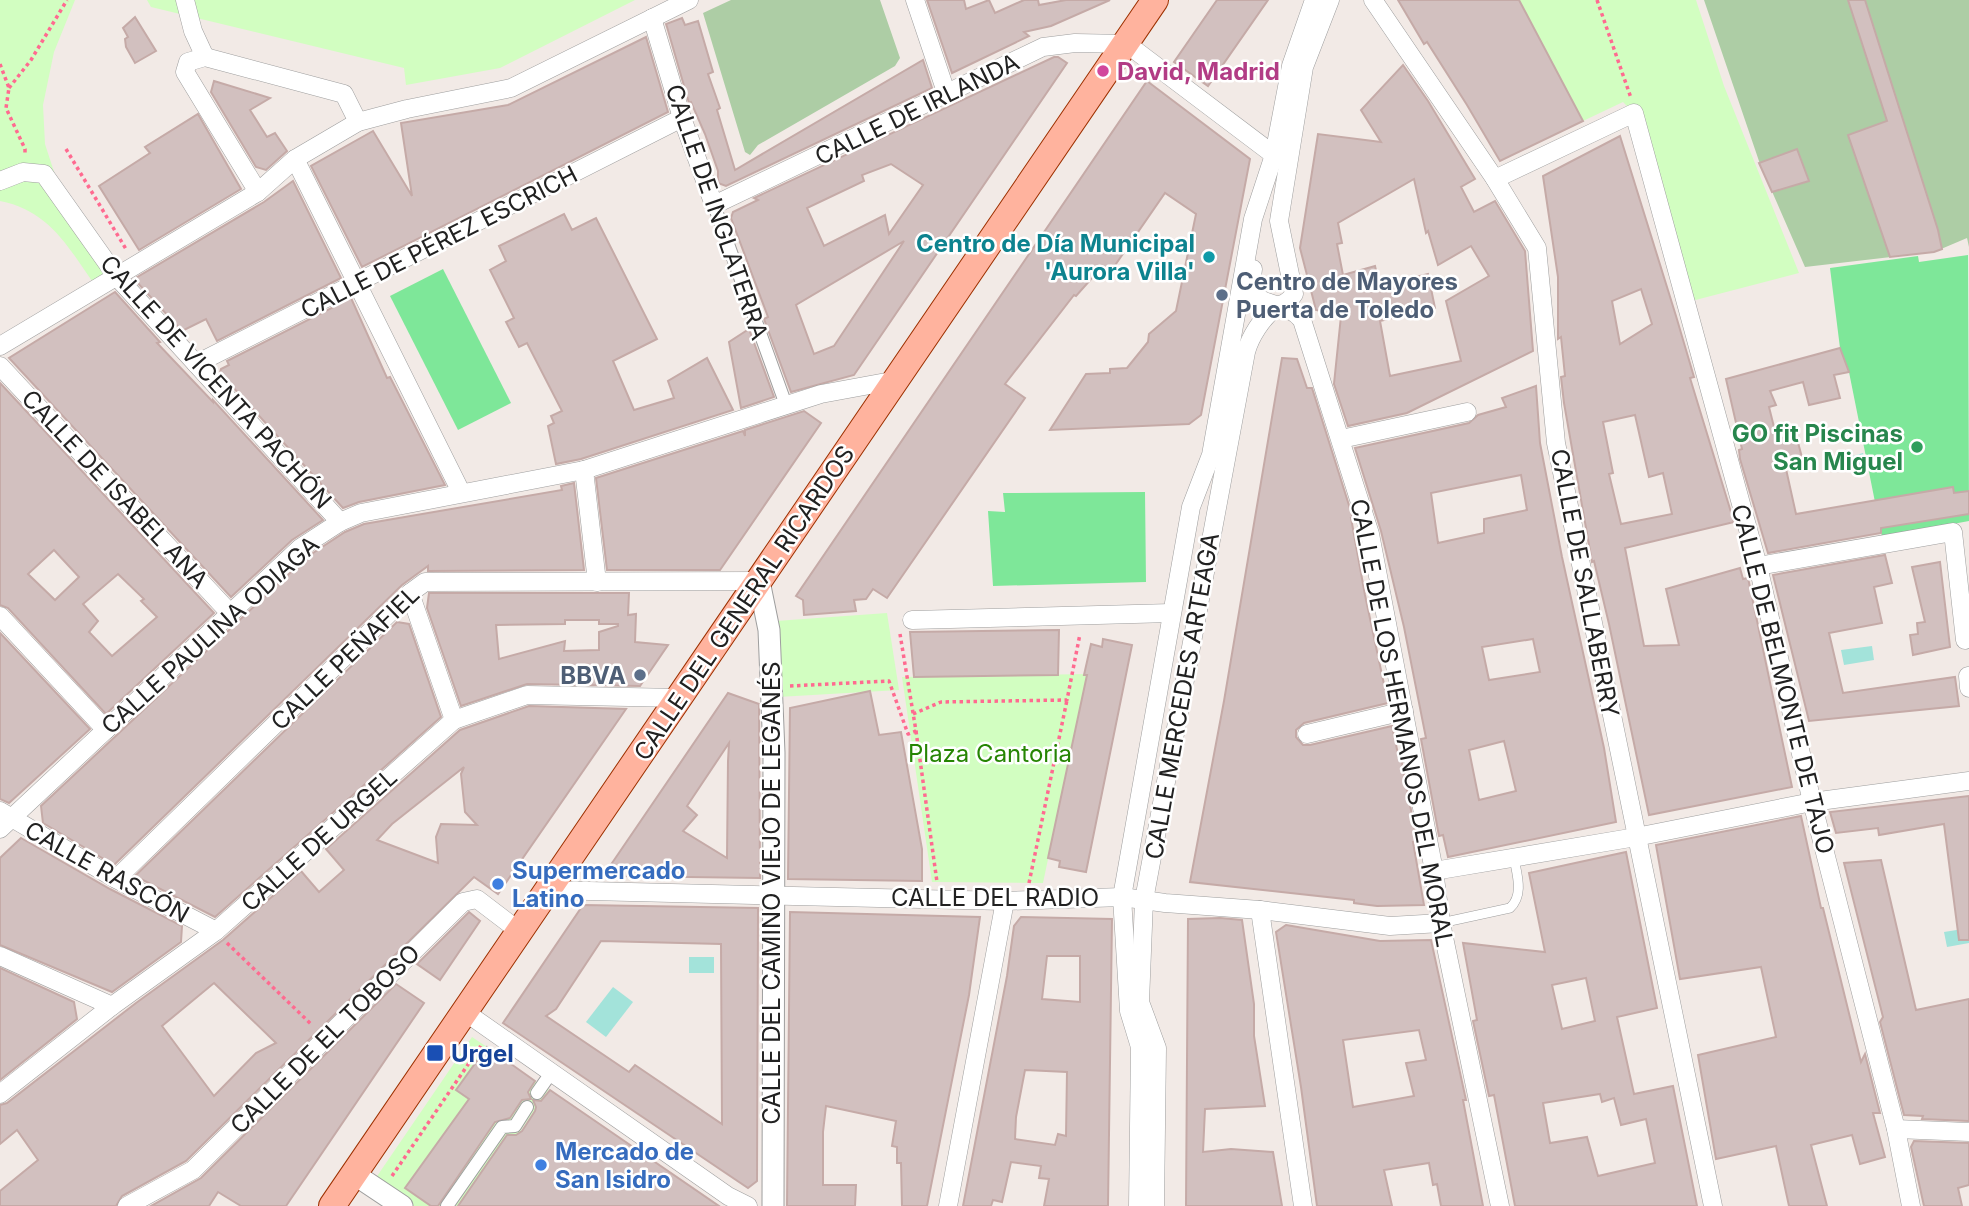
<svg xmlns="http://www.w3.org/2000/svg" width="1969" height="1206" font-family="Inter,sans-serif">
  <rect width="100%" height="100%" fill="#f2eae6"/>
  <g fill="#adcda5">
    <polygon points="731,0 880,0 900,58 895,66 758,145 750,155 745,152 703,13"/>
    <polygon points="1704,0 1969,0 1969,247 1967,238 1934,252 1805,267 1760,164"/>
  </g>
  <g fill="#d2fec1">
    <path d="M0 0H75L54 52 43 105 45 144 57 181 123 274 97 288C69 249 51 211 0 201Z"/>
    <polygon points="147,0 635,0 500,68 406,85 404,68 151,7"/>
    <polygon points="1517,0 1696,0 1724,86 1799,273 1684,303 1634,113 1623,102 1583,121"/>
    <polygon points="887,613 899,690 778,697 776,621"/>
    <polygon points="1087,674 1043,883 932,882 902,677"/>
    <polygon points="472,1037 487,1047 461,1084 508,1119 535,1081 549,1089 469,1206 402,1206 371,1185"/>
  </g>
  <g fill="#7ee799">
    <polygon points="1968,255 1969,521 1882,537 1849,372 1840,348 1830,268 1918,256 1919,262"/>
    <polygon points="443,269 511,403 458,430 390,296"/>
    <polygon points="1145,492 1146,582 993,586 988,511 1005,512 1003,493"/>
  </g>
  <g fill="#a3e3da">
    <polygon points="1863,453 1866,465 1835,470 1833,462"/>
    <polygon points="1872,646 1874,660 1844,665 1841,650"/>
    <polygon points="1969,928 1969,943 1947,947 1944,932"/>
    <rect x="689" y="957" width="25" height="16"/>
    <polygon points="613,987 633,1002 606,1037 586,1022"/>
  </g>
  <g fill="#d2c0bf" stroke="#c5aaa7" stroke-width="2" fill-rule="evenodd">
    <polygon points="927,0 964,0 966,9 989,0 995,13 1024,0 1038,0 1039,5 1066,0 1110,0 1051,26 1024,32 1029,36 952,73"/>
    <polygon points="1217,0 1268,0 1208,86 1174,62"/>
    <polygon points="1398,0 1519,0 1583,121 1500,161 1467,105 1427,42 1424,44"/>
    <polygon points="1848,0 1865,0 1938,230 1942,249 1934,252 1890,257 1848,135 1887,121"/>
    <polygon points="135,17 156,51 135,63 126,47 125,39 128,37 123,28"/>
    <polygon points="682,18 685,25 698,21 713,72 708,74 720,108 717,110 735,170 923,60 932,88 726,186 718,183 718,171 705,134 691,102 689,103 667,27 666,24"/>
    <polygon points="646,37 668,112 362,267 311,166 373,131 412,196 401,123 508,105"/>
    <path d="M1054 57H1058L1067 63 854 375 791 392 764 319 768 317 731 218 733 212 758 200 754 198ZM891 164 923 185 889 234 885 215 824 246 807 208 864 181 862 175ZM904 241 834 346 814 354 796 305Z"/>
    <path d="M1403 65 1428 101 1475 179 1461 187 1474 212 1495 201 1525 251 1533 351 1407 413 1348 426 1334 384 1341 316 1316 310 1300 248 1318 134 1381 142 1361 110ZM1414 179 1426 233 1428 231 1438 265 1471 246 1489 276 1446 301 1461 361 1390 376 1380 321 1435 308 1428 274 1369 289 1378 279 1375 266 1343 275 1337 244 1342 243 1338 223Z"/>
    <polygon points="214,81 270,98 250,110 267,137 275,133 287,151 266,170 256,167 211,92"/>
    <polygon points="1147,81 1250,159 1201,415 1189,424 1050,430 1086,374 1110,373 1110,369 1127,368 1148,342 1149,334 1176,311 1196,214 1165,193 1109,274 1100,269 1076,296 1074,295 1005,384 1025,398 887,598 873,589 866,599 854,600 856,611 804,615 803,600 796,596"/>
    <polygon points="198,114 241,189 139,250 99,186 150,153 145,147"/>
    <path d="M1620 136 1676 316 1694 377 1690 378 1734 522 1625 548 1644 646 1679 645 1666 589 1740 568 1743 579 1748 578 1792 787 1649 815 1609 624 1594 561 1592 562 1564 403 1561 377 1565 376 1561 337 1558 339V277L1543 176ZM1641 289 1652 324 1620 344 1612 301ZM1635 415 1649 477 1663 473 1672 514 1621 524 1609 474 1613 473 1603 422Z"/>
    <polygon points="1797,149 1809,181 1772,192 1759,163"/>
    <polygon points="293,181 341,278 217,341 206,319 182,331 134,279 264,202"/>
    <polygon points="564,214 572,230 596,218 657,339 613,361 634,410 674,398 668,381 707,358 733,410 581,459 556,464 548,426 554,423 551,416 562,411 527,343 519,347 506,322 514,318 490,270 506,261 499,246"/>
    <polygon points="115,292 160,342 157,343 213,402 213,400 323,520 292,540 231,597 9,358"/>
    <polygon points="351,298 387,378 390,377 445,485 359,502 343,508 220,373 221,369 229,365 227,361"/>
    <polygon points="749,329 774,397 741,408 729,342"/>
    <polygon points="1840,348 1849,372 1834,375 1840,398 1809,405 1803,382 1770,391 1776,405 1769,407 1777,439 1796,435 1804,465 1786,469 1796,514 1953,487 1954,493 1969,491 1969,514 1881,528 1881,533 1768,553 1740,459 1739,450 1742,449 1726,379"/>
    <polygon points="1282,358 1297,359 1307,388 1312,388 1353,518 1351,518 1365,595 1388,703 1304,723 1296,730 1296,737 1303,745 1310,745 1392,726 1398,754 1400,753 1417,841 1413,842 1424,905 1377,906 1354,903 1354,900 1190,882 1224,701"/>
    <path d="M0 383 214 613 106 714 8 608 0 605ZM54 550 79 577 55 600 28 574ZM118 574 144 599 141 601 157 617 112 656 89 632 98 621 83 604Z"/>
    <path d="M1536 386 1540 443 1562 557 1604 748 1616 822 1448 857 1443 835 1439 836 1421 739 1426 738 1404 627 1381 531 1355 448 1469 423 1478 415 1506 407 1502 398ZM1521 475 1527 510 1484 519V533L1438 543 1431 493ZM1533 639 1540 672 1489 680 1482 647ZM1504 741 1516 791 1479 800 1469 750Z"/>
    <polygon points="804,411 821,423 720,570 607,570 596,478 743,431 745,436 745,430"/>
    <polygon points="574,483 584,570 428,571 428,566 402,585 114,865 43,823 41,806 307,557 345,532 364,524 562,490 561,486"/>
    <polygon points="1885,555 1892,583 1874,587 1882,623 1829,633 1843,693 1955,677 1959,706 1809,721 1773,575"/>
    <polygon points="1940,562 1950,647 1913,655 1910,635 1918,634 1917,623 1925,622 1912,567"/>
    <path d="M429 593H629L628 615 636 614 635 642 668 645 640 686 527 684 461 706 427 608ZM565 620H599V624H618V626L599 632V650L564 651 565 641 499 659 496 625 565 624Z"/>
    <polygon points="397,622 409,624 441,717 215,917 135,876"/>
    <polygon points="1059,630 1058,675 914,677 910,632"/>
    <polygon points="0,633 90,729 9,803 0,799"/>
    <polygon points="1103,639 1132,645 1086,872 1059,867 1060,861 1048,858 1087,675 1084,675 1091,644 1102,647"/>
    <polygon points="870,691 879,735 901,732 922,849 922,881 788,879 790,708"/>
    <path d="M728 693 759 704 760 878 615 876 610 866ZM729 743 728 761 727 858 683 831 697 815 687 806Z"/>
    <path d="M529 706 626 709 498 894 474 877 186 1161 122 1196 116 1206H0V1191L38 1160 17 1130 0 1144V1105L7 1103 136 1003 223 940 301 871 319 892 344 870 326 849 460 730ZM464 767 461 774 465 812 477 825 441 824 436 837 438 863 377 840 392 824ZM214 983 276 1043 256 1053 214 1096 162 1026Z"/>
    <polygon points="1969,796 1969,940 1959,940 1944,824 1879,835 1878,828 1836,833 1830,812"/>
    <polygon points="1801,816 1821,908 1823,908 1861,1062 1865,1054 1880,1113 1873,1113 1885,1157 1860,1164 1852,1135 1811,1145 1827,1206 1789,1206 1776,1146 1716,1159 1698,1055 1776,1037 1761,967 1680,979 1656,845"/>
    <polygon points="21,838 110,889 182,926 181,942 112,992 0,945 0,858"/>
    <path d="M1626 852 1657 1008 1617 1017 1634 1094 1673 1086 1697 1206H1515L1494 1095 1489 1096 1473 1021 1477 1020 1463 943 1545 952 1529 873ZM1586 978 1595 1021 1562 1029 1552 985ZM1600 1094 1602 1102 1614 1098 1621 1125 1646 1119 1655 1163 1598 1176 1587 1137 1550 1143 1543 1103Z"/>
    <polygon points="1881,860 1916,1010 1969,999 1969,1121 1922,1119 1923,1116 1904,1115 1880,1022 1883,1017 1844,863"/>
    <path d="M583 905 758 908 757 1181 748 1188 503 1023ZM601 941 721 944 722 1124 635 1065 629 1072 546 1016 556 1009Z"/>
    <polygon points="469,912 480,921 440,980 417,964"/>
    <polygon points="790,912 980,917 969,995 927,1206 902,1206 901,1163 897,1163 897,1147 892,1146 896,1121 826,1106 823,1132 823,1185 856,1185 855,1206 787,1206"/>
    <path d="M1021 917 1112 919 1108 1206H1044L1049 1179 1039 1178 1041 1166 1011 1162 1002 1202 993 1200 991 1206H963L1007 976 1014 926ZM1047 956H1080V1002L1042 999ZM1025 1070 1067 1072 1066 1136 1058 1134 1055 1145 1015 1139 1016 1117Z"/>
    <polygon points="1220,918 1242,920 1254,1004 1254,1036 1265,1106 1205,1109 1203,1152 1231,1149 1273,1152 1282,1206 1186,1206 1188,919"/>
    <path d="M1286 925 1380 941 1431 940 1466 1100H1463L1483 1206H1441L1437 1184 1433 1185 1429 1163 1384 1170 1392 1206H1317L1301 1087 1276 932ZM1419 1030 1426 1060 1406 1063 1414 1096 1353 1107 1343 1040Z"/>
    <polygon points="0,968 74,1002 77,1019 0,1080"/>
    <polygon points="396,984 424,1003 286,1206 241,1206 218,1192 209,1206 151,1206 201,1178"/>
    <polygon points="487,1047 535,1081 528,1092 531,1099 522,1100 510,1118 495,1122 438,1206 431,1206 405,1188 469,1099 456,1090"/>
    <polygon points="550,1090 719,1206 458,1206 507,1135 516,1135 522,1131 535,1111 536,1107 533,1100 541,1101"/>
    <polygon points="1914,1141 1969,1143 1969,1185 1958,1188 1962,1206 1924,1206 1911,1147"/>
  </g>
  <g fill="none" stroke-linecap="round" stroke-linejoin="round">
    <g stroke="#9e9e9e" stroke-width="10">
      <path id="service" d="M1441 923 1510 908C1524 895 1517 875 1514 858"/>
    </g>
    <g stroke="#9e9e9e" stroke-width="14">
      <g id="pedestrian">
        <polyline points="714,205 786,405"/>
        <polyline points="537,1093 551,1073"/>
        <polyline points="447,1206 502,1127 515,1126 527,1107"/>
      </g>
    </g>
    <g stroke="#9e9e9e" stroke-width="19">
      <g id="minor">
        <polyline points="185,0 193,31 205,57"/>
        <polyline points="915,0 947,95"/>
        <polyline points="1373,0 1495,179 1537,248 1556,443 1713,1206"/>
        <polyline points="652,18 682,118 714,205 1043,47 1075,43 1127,44 1274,155"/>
        <polyline points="295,159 461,492"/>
        <polyline points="1495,179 1634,113 1758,566 1812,802 1896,1129 1911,1206"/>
        <polyline points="0,181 23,172 44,174 117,277 340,522"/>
        <polyline points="258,192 185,72 188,62 205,57 344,94 358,122"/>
        <path d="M1253 269C1246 315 1282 295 1302 320L1370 534 1434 871 1441 923 1500 1206"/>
        <polyline points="0,346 258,192 295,159 358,122 407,109 511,88 689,0"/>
        <polyline points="196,364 682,118"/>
        <polyline points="0,366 229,612"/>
        <polyline points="1341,439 1467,412"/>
        <polyline points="584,470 597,582"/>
        <polyline points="1758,566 1953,532 1965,640"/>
        <polyline points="410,593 454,720"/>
        <polyline points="0,616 106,730"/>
        <polyline points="912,620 1171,613"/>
        <polyline points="1968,676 1969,688"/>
        <polyline points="1307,734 1404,711"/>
        <polyline points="0,811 116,879 216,931"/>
        <polyline points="0,829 300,548 340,522 361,513 584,470 821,394 897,380"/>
        <polyline points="1434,871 1636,837 1812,802 1969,781"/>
        <polyline points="116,879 410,593 425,582 759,581"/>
        <polyline points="548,890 1005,901 1122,897 1165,903 1260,910 1390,926 1441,923"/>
        <polyline points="1260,910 1303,1206"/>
        <polyline points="0,956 112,1006"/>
        <polyline points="465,1012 728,1196 748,1206"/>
        <polyline points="0,1094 112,1006 216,931 454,720 527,695 679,698"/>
        <polyline points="1896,1129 1969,1132"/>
        <polyline points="127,1206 193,1170 463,902 477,899 519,931"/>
        <polyline points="948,1206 1005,901"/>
        <polyline points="1138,1206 1140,1047 1129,1011 1122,897 1191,507 1211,455 1253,219 1274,155 1291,66 1314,0"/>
        <path d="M1155 1206 1157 1048 1140 1002 1144 900 1246 352C1250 337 1262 318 1275 308 1283 303 1289 303 1294 294L1279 221 1304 67 1330 0"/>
      </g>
    </g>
    <g stroke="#9e9e9e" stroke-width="23">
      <g id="tertiary">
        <polyline points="759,581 769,630 774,753 773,1206"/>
        <polyline points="354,1174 402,1206"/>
      </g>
    </g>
    <g stroke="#9d3100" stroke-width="28">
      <polyline id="primary" points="332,1206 1155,0"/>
    </g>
    <g stroke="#ff6a90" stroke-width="3.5" stroke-dasharray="3.5 3.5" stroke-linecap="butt">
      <polyline points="1597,0 1631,98"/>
      <polyline points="0,64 9,88 6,108 25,149 25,156"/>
      <polyline points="9,88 31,60 67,0"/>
      <polyline points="66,149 126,249"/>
      <polyline points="790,686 889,681 908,734 916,731 900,634"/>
      <polyline points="913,714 941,702 1067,700 1080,634"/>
      <polyline points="916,731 937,882"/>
      <polyline points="1029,883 1067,700"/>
      <polyline points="227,943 312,1025"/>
      <polyline points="392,1176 482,1044"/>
    </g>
    <use href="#service" stroke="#fff" stroke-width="9"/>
    <use href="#pedestrian" stroke="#fff" stroke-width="12"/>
    <use href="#minor" stroke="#fff" stroke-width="18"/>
    <use href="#tertiary" stroke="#fff" stroke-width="21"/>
    <use href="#primary" stroke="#ffb39e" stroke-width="26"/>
  </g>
  <circle fill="#d1479c" stroke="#fff" stroke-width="2.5" cx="1103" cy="71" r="7"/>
  <circle fill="#0f9aa8" stroke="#fff" stroke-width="2.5" cx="1209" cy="257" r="7"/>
  <g fill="#5c6f8a" stroke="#fff" stroke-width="2.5">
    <circle cx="1222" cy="295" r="7"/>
    <circle cx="640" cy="675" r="7"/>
  </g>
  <circle fill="#2e9e5b" stroke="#fff" stroke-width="2.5" cx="1917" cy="447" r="7"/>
  <g fill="#3f7fe0" stroke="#fff" stroke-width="2.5">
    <circle cx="498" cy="884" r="7"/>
    <circle cx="541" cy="1165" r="7"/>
  </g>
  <rect fill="#1a4fb4" stroke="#fff" stroke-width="2.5" x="426" y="1044" width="18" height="18" rx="3.5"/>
  <g text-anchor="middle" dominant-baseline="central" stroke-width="5" stroke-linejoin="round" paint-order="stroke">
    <g font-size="24" font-weight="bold" fill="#b23c85" stroke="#fff" text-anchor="start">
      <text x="1117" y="71">David, Madrid</text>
    </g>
    <g font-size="24" fill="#212121" stroke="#fff">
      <text transform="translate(917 109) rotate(-26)">CALLE DE IRLANDA</text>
      <text transform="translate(717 212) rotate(71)">CALLE DE INGLATERRA</text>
      <text transform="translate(439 242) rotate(-27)">CALLE DE PÉREZ ESCRICH</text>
      <text transform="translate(216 382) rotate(48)">CALLE DE VICENTA PACHÓN</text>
      <text transform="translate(115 489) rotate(47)">CALLE DE ISABEL ANA</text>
      <text transform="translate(1585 583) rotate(79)">CALLE DE SALLABERRY</text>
      <text transform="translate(744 603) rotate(-56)">CALLE DEL GENERAL RICARDOS</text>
      <text transform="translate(210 635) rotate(-42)">CALLE PAULINA ODIAGA</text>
      <text transform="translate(345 658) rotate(-44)">CALLE PEÑAFIEL</text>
      <text transform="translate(1783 679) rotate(76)">CALLE DE BELMONTE DE TAJO</text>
      <text transform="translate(1182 696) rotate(-80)">CALLE MERCEDES ARTEAGA</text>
      <text transform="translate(1402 723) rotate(79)">CALLE DE LOS HERMANOS DEL MORAL</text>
      <text transform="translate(319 840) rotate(-42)">CALLE DE URGEL</text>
      <text transform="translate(107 872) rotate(29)">CALLE RASCÓN</text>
      <text transform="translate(771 893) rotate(-90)">CALLE DEL CAMINO VIEJO DE LEGANÉS</text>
      <text x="995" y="897">CALLE DEL RADIO</text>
      <text transform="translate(325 1039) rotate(-45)">CALLE DE EL TOBOSO</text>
    </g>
    <g font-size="24" font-weight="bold" fill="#0d838f" stroke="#fff" text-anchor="end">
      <text x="1195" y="243">Centro de Día Municipal<tspan x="1195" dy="28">'Aurora Villa'</tspan></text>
    </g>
    <g font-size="24" font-weight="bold" fill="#4e5e75" stroke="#fff" text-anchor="start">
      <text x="1236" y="281">Centro de Mayores<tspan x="1236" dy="28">Puerta de Toledo</tspan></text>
      <text x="626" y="675" text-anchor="end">BBVA</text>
    </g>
    <g font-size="24" font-weight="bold" fill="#27864d" stroke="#fff" text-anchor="end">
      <text x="1903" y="433">GO fit Piscinas<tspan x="1903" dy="28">San Miguel</tspan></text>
    </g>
    <g font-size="24" fill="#268503" stroke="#fff">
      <text x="990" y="753">Plaza Cantoria</text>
    </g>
    <g font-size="24" font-weight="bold" fill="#366cbe" stroke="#fff" text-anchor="start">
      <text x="512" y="870">Supermercado<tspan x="512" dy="28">Latino</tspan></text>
      <text x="555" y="1151">Mercado de<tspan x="555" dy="28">San Isidro</tspan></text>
    </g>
    <g font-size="24" font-weight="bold" fill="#164399" stroke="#fff" text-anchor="start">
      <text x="451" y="1053">Urgel</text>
    </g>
  </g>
</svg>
